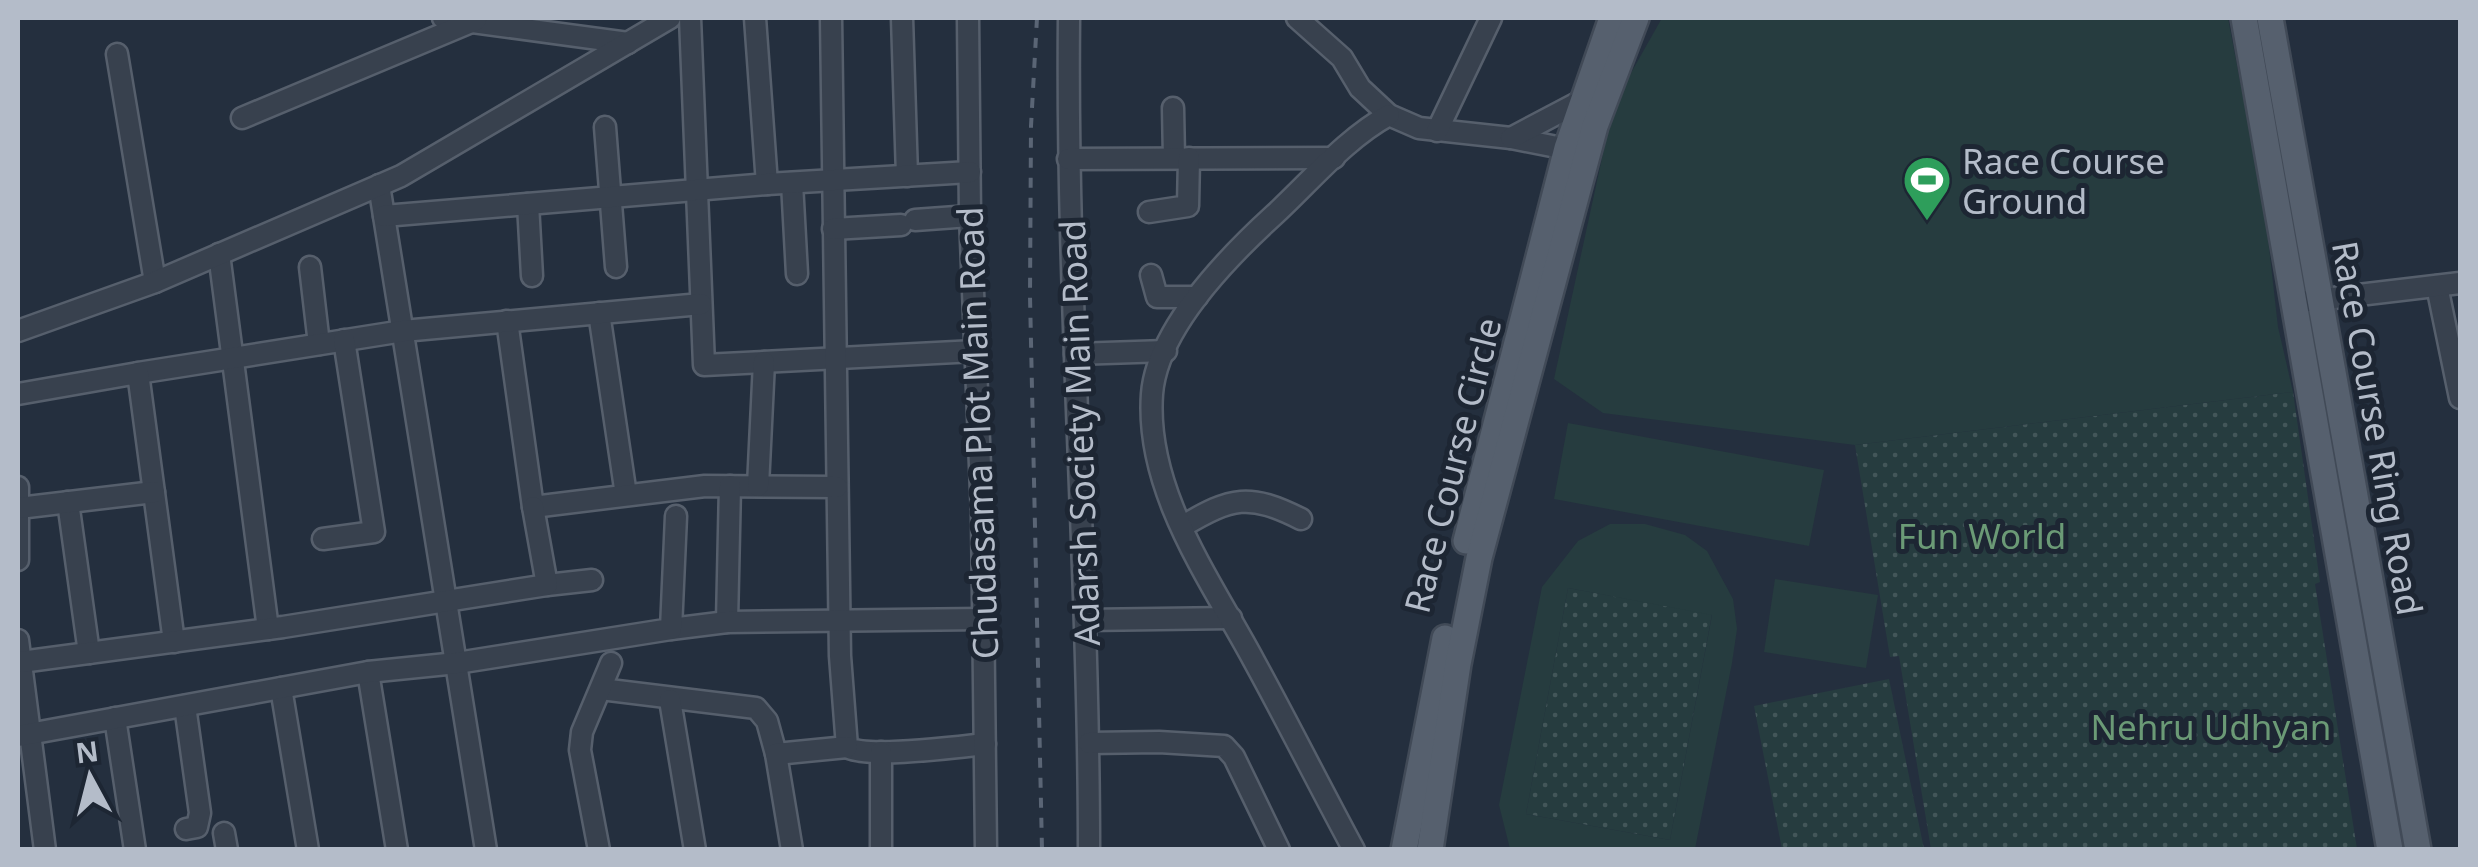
<svg xmlns="http://www.w3.org/2000/svg" width="2478" height="867" font-family="'Noto Sans',sans-serif">
  <defs>
    <pattern id="grass-dots" width="8" height="8" patternUnits="userSpaceOnUse" patternTransform="scale(2.5)"><rect width="8" height="8" fill="#263c3f"/><path d="M2 2h.1M6 6h.1" fill="none" stroke="#435659" stroke-width="1.8" stroke-linecap="round"/></pattern>
  </defs>
  <rect width="100%" height="100%" fill="#242f3e"/>
  <g fill="url(#grass-dots)">
    <polygon points="2293,392 2320,582 2315,584 2357,849 1931,849 1899,656 1890,657 1855,445"/>
    <polygon points="1568,588 1712,614 1670,840 1526,814"/>
    <polygon points="1889,679 1924,849 1782,849 1754,706"/>
  </g>
  <g fill="#263c3f" fill-rule="evenodd">
    <polygon points="1662,18 2228,18 2265,212 2278,327 2293,392 1855,445 1603,413 1554,379 1614,103"/>
    <polygon points="1568,423 1824,470 1809,546 1554,499"/>
    <path d="M1610 524H1645L1685 535 1707 551 1733 599 1737 629 1732 663 1695 849H1510L1499 805 1542 587 1578 541ZM1568 588 1712 615 1670 840 1526 814Z"/>
    <polygon points="1775,579 1878,595 1866,668 1764,652"/>
  </g>
  <g fill="none" stroke-linecap="round" stroke-linejoin="round">
    <g stroke="#565f6c" stroke-width="25">
      <g id="minor">
        <polyline points="443,18 628,43"/>
        <polyline points="690,18 704,365 975,351"/>
        <polyline points="755,18 767,184"/>
        <path d="M831 18 840 656 847 747C867 759 957 747 985 744"/>
        <polyline points="902,18 907,176"/>
        <polyline points="968,18 970,216 982,516 986,850"/>
        <path d="M1069 18C1066 295 1089 572 1089 850"/>
        <polyline points="1297,18 1342,58 1360,88 1389,115 1419,128 1511,138 1577,151"/>
        <polyline points="117,54 155,282"/>
        <polyline points="1173,108 1174,158"/>
        <polyline points="242,118 476,20"/>
        <polyline points="605,127 616,267"/>
        <polyline points="1437,131 1491,18"/>
        <polyline points="1511,138 1583,100 1590,102"/>
        <polyline points="1068,159 1334,158"/>
        <polyline points="792,183 797,274"/>
        <polyline points="379,185 486,850"/>
        <polyline points="528,204 532,276"/>
        <polyline points="1149,212 1188,206 1189,158"/>
        <polyline points="384,216 767,184 970,172"/>
        <polyline points="915,220 970,216"/>
        <polyline points="833,229 901,225"/>
        <polyline points="219,254 268,629"/>
        <polyline points="310,267 319,344"/>
        <polyline points="1151,275 1157,297 1197,297"/>
        <polyline points="2437,286 2460,398"/>
        <polyline points="2308,301 2460,283"/>
        <polyline points="599,313 626,495"/>
        <polyline points="507,321 533,507 705,486 837,487"/>
        <polyline points="18,331 155,282 401,176 670,18"/>
        <polyline points="1075,354 1166,351"/>
        <polyline points="138,373 403,331 701,304"/>
        <polyline points="18,394 138,373 174,642"/>
        <polyline points="758,486 764,362"/>
        <polyline points="18,487 18,560"/>
        <polyline points="68,502 89,653"/>
        <polyline points="19,508 154,492"/>
        <path d="M1183 526C1232 497 1249 493 1301 519"/>
        <polyline points="323,539 374,532 344,340"/>
        <polyline points="547,585 592,580"/>
        <polyline points="1086,620 1231,618"/>
        <polyline points="727,622 730,486"/>
        <polyline points="671,629 727,622 983,619"/>
        <polyline points="18,640 45,850"/>
        <polyline points="21,662 283,627 547,585 533,507"/>
        <polyline points="368,672 397,850"/>
        <polyline points="281,688 308,850"/>
        <polyline points="601,689 756,708 767,721 776,754"/>
        <polyline points="670,700 695,850"/>
        <polyline points="185,706 200,813 197,827 186,829"/>
        <polyline points="115,718 135,850"/>
        <polyline points="18,736 368,672 457,663 671,629 676,516"/>
        <polyline points="1089,743 1159,742 1224,746 1234,757 1279,850"/>
        <polyline points="224,833 227,850"/>
        <polyline points="599,850 580,750 582,732 611,663"/>
        <polyline points="792,850 776,754 847,747"/>
        <polyline points="881,850 881,752"/>
        <path d="M1354 850C1320 787 1288 723 1254 661 1210 579 1145 491 1152 394 1157 329 1228 257 1274 215 1311 181 1345 139 1389 115"/>
      </g>
    </g>
    <g stroke="#414a57" stroke-width="30">
      <g id="major">
        <polyline points="2244,18 2390,850"/>
        <polyline points="2270,18 2418,850"/>
        <polyline points="1466,541 1567,148 1612,18"/>
        <polyline points="1404,850 1445,638"/>
        <polyline points="1430,850 1458,664 1479,558 1595,126 1636,18"/>
      </g>
    </g>
    <use href="#minor" stroke="#38414e" stroke-width="20"/>
    <use href="#major" stroke="#56606e" stroke-width="25"/>
    <polyline stroke="#5a6575" stroke-width="4" stroke-dasharray="10 10" stroke-linecap="butt" points="1037,18 1031,126 1030,296 1042,850"/>
  </g>
  <defs>
    <g id="stadium-pin" transform="scale(2.5)"><path d="M0 17L-7.5 6A9.5 9.5 0 1 1 7.5 6Z" fill="#2e9e5b" stroke="#1d2633"/><path d="M0-5a6.5 5 0 1 0 0 10a6.5 5 0 1 0 0-10ZM-3.5-1.8h7v3.6h-7Z" fill="#fff"/></g>
  </defs>
  <g fill-rule="evenodd">
    <use href="#stadium-pin" x="1927" y="180"/>
  </g>
  <g text-anchor="middle" dominant-baseline="central" stroke-width="10" stroke-linejoin="round" paint-order="stroke">
    <g font-size="35" fill="#b4bcc9" stroke="#1d2633" text-anchor="start">
      <text x="1962" y="160">Race Course<tspan x="1962" dy="40">Ground</tspan></text>
    </g>
    <g font-size="35" fill="#b4bcc9" stroke="#1d2633">
      <text transform="translate(2378 428) rotate(80)">Race Course Ring Road</text>
      <text transform="translate(977 433) rotate(-92)">Chudasama Plot Main Road</text>
      <text transform="translate(1079 433) rotate(-92)">Adarsh Society Main Road</text>
      <text transform="translate(1452 465) rotate(-76)">Race Course Circle</text>
    </g>
    <g font-size="35" fill="#6b9a76" stroke="#1d2633">
      <text x="1982" y="535">Fun World</text>
      <text x="2211" y="726">Nehru Udhyan</text>
    </g>
  </g>
  <rect width="2478" height="867" fill="none" stroke="#b4bcc9" stroke-width="40"/>
  <g transform="translate(90 777) rotate(353)" stroke="#1d2633" stroke-width="8" paint-order="stroke">
  <path d="M0-8L18 38L0 25L-18 38Z" fill="#b4bcc9"/>
  <text y="-15" font-size="28" font-weight="bold" text-anchor="middle" fill="#b4bcc9">N</text>
  </g>
</svg>
